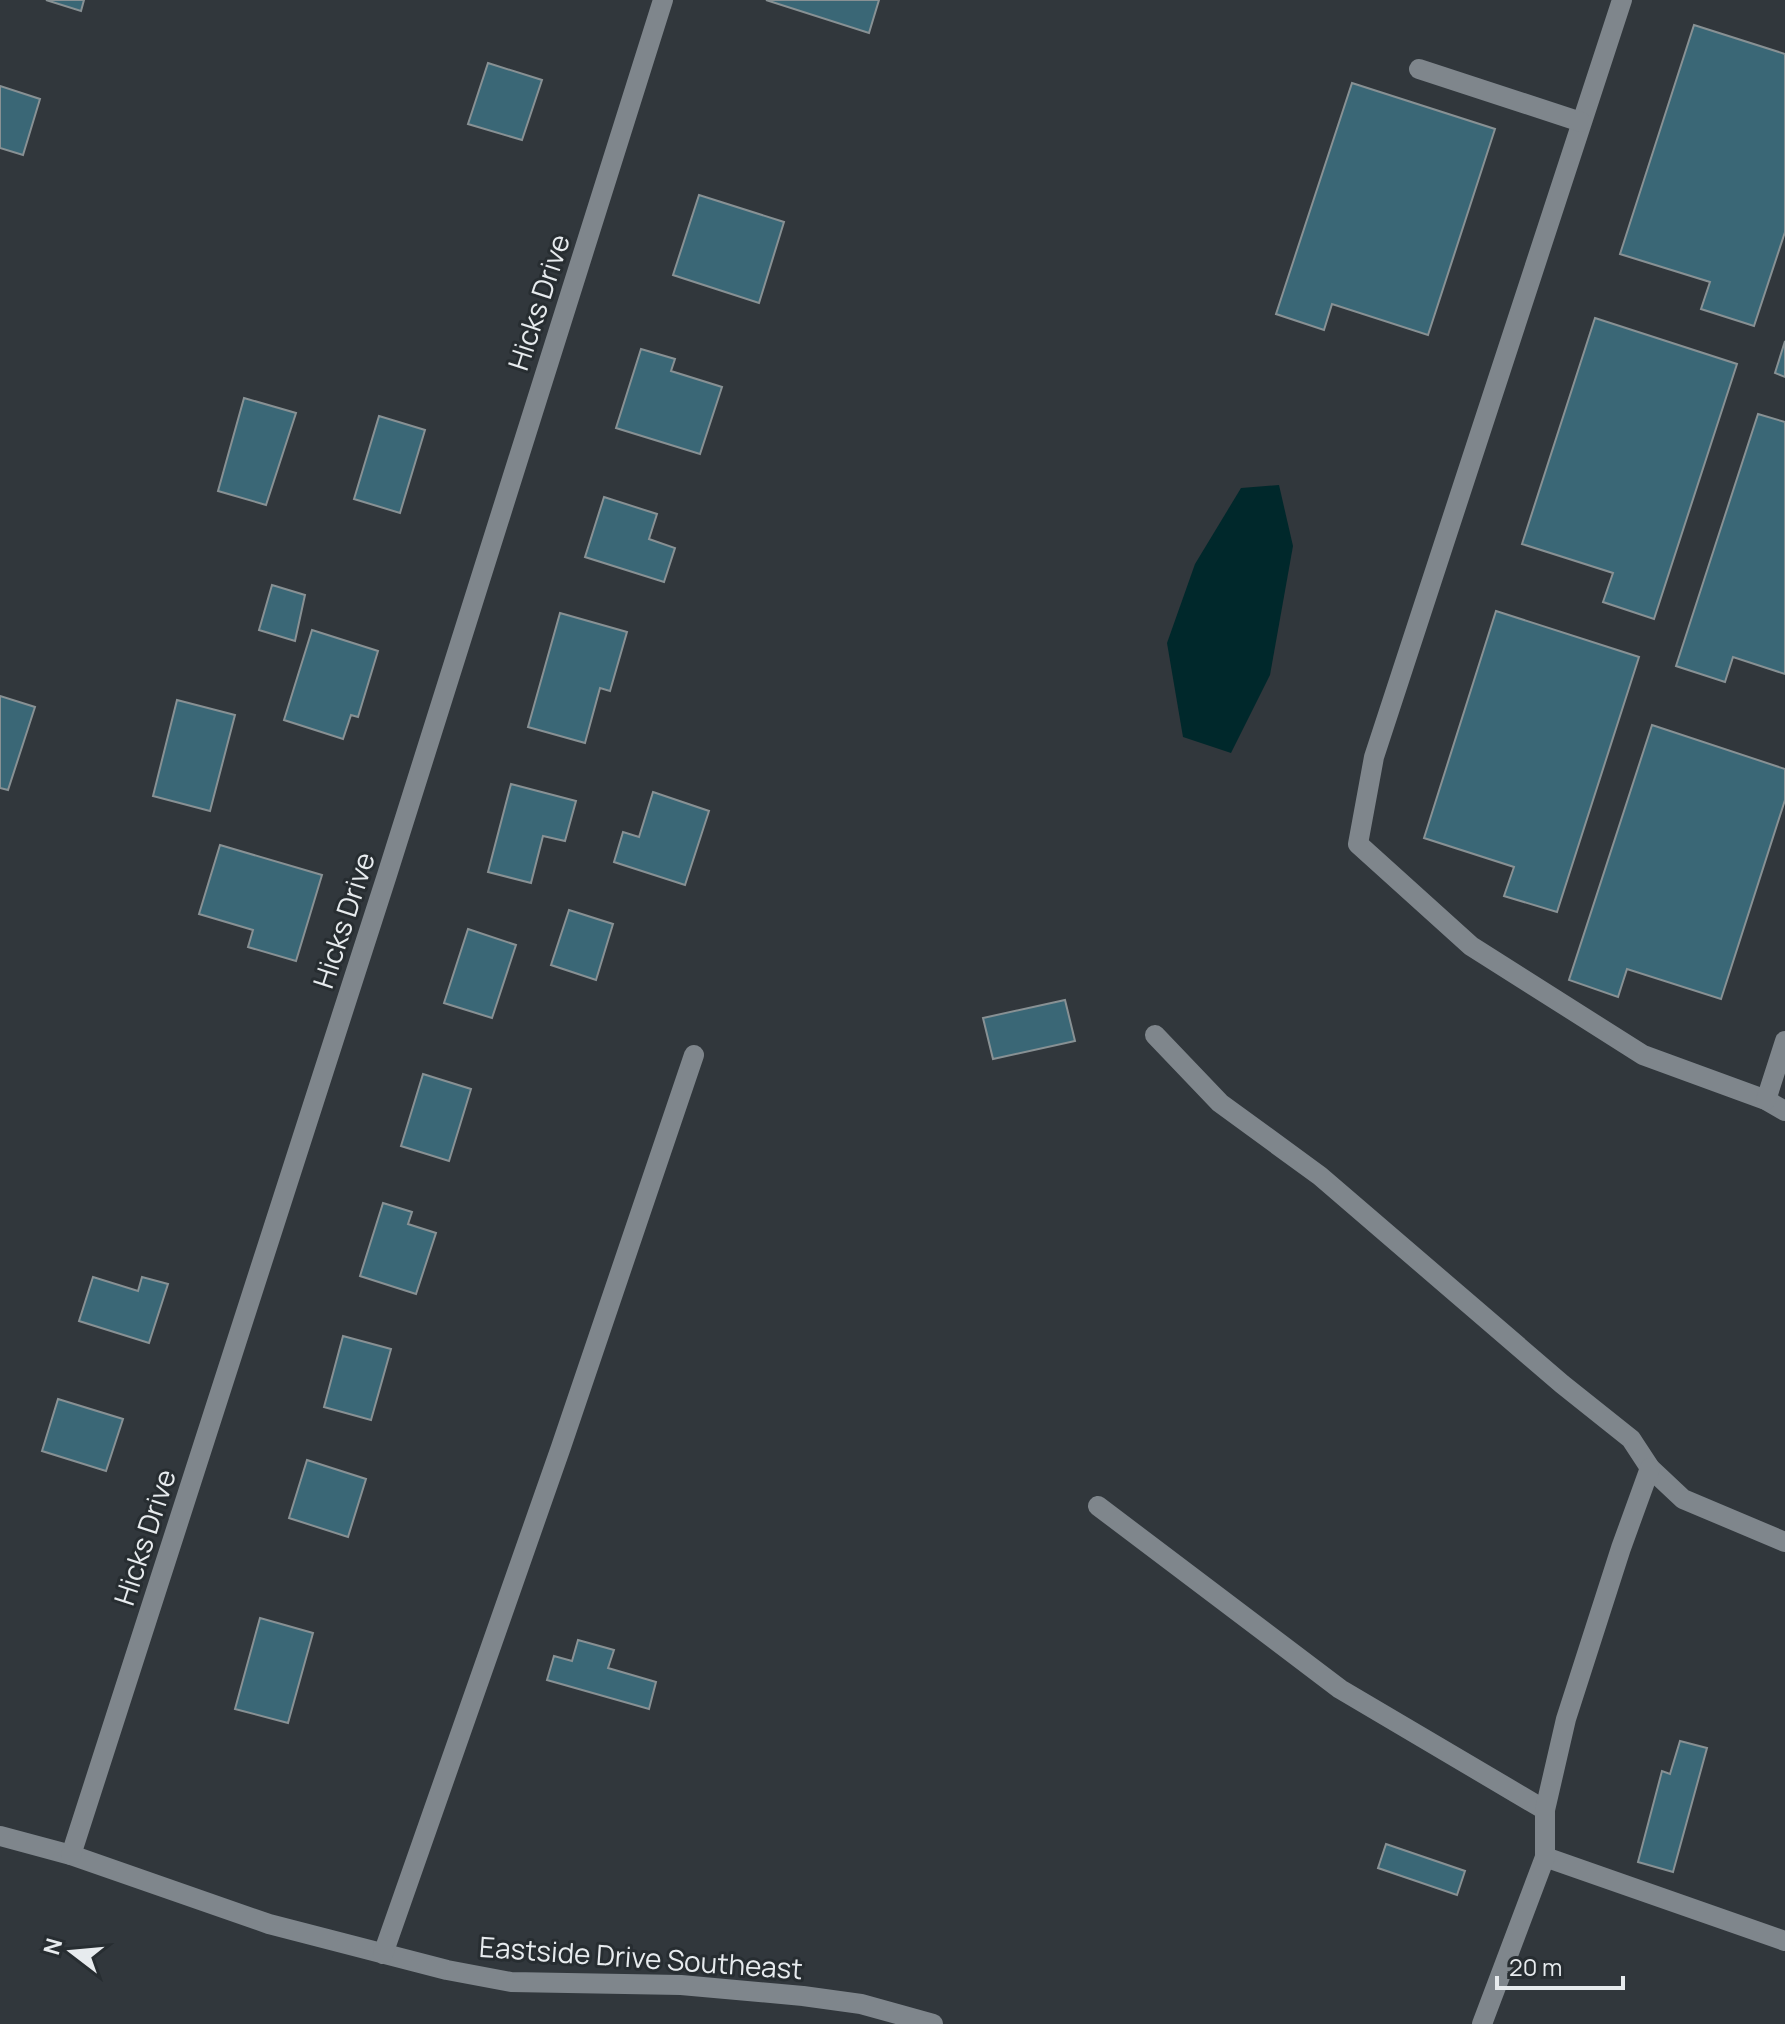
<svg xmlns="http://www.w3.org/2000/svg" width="1785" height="2024" font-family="Manrope,sans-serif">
  <rect width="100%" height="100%" fill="#31373c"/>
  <polygon fill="#00282b" points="1279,485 1293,546 1270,675 1231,753 1183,737 1167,643 1195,564 1241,488"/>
  <g fill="#3a6776" stroke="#889194" stroke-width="2">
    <polygon points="46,0 84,0 81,11"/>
    <polygon points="766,0 879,0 869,33"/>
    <polygon points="1694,25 1785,54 1785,232 1754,326 1701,309 1710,282 1620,254"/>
    <polygon points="488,63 542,80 522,140 468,124"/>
    <polygon points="1352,83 1495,129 1428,335 1332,304 1324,330 1276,314"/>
    <polygon points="0,86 40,99 23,155 0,148"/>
    <polygon points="699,195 784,222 759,303 673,275"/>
    <polygon points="1595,318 1737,364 1654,619 1603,602 1613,573 1522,544"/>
    <polygon points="1785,341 1785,377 1775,373"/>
    <polygon points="641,349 675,359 671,371 722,387 700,454 616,428"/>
    <polygon points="244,398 296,413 266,505 218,491"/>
    <polygon points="1758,414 1785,422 1785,674 1733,657 1725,682 1676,666"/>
    <polygon points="379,416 425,430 400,513 354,499"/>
    <polygon points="604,497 657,514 649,539 675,548 664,582 585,557"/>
    <polygon points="272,585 305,595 295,641 259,630"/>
    <polygon points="1496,611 1639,657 1557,912 1504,896 1514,867 1424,838"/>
    <polygon points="560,613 627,632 610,691 600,688 585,743 528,727"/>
    <polygon points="312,630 378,651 358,717 351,715 343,739 284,720"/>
    <polygon points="0,696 35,707 8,790 0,788"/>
    <polygon points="177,700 235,715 210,811 153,796"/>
    <polygon points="1652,725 1785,769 1785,800 1721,999 1627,969 1618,997 1569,980"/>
    <polygon points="511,784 576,801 565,841 543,836 531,883 488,872"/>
    <polygon points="653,792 709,811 685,885 614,862 623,832 639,837"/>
    <polygon points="220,845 322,875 296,961 248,947 253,930 199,914"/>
    <polygon points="569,910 613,924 596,980 551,965"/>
    <polygon points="468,929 516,945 492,1018 444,1003"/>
    <polygon points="1065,1000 1075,1041 993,1059 983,1018"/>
    <polygon points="423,1074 471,1089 449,1161 401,1146"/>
    <polygon points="383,1203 412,1212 408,1224 436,1233 416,1294 360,1276"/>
    <polygon points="93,1277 138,1291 142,1277 168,1284 149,1343 79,1321"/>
    <polygon points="343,1336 391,1349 371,1420 324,1407"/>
    <polygon points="58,1399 123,1419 106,1471 42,1451"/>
    <polygon points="307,1460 366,1479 348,1537 289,1518"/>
    <polygon points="260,1618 313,1633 288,1723 235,1709"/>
    <polygon points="578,1640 614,1650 608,1668 656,1682 649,1709 547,1680 554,1656 572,1661"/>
    <polygon points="1680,1741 1707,1748 1673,1872 1638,1862 1662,1771 1670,1774"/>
    <polygon points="1386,1844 1465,1871 1457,1895 1378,1868"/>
  </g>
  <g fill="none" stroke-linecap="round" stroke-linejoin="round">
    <g stroke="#7f868c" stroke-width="20">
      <polyline points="1622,0 1374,757 1358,844 1471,946 1643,1055 1766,1100 1785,1111"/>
      <polyline points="1419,69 1581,122"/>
      <polyline points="1766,1100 1785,1041"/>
    </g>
    <g stroke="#7f868c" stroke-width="20">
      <polyline points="1155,1035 1220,1103 1320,1176 1562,1384 1631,1439 1650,1468 1683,1499 1785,1542"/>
      <polyline points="1098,1506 1340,1689 1545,1810"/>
      <polyline points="0,1836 71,1855 269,1924 447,1970 511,1982 681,1985 803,1996 861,2004 933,2024"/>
      <polyline points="71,1855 387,875 663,0"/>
      <polyline points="1545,1857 1785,1941"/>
      <polyline points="383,1954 561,1447 694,1055"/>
      <polyline points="1482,2024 1545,1857 1545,1810 1566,1719 1621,1548 1650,1468"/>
    </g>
  </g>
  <g text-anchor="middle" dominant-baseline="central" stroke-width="6" stroke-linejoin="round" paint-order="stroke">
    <g font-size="28" fill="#e7ebee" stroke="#272d31">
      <text transform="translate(538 302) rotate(-72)">Hicks Drive</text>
      <text transform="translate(343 920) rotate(-72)">Hicks Drive</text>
      <text transform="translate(144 1537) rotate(-72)">Hicks Drive</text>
      <text transform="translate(641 1957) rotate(4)">Eastside Drive Southeast</text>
    </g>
  </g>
  <g transform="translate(72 1952) rotate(286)" stroke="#272d31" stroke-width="6" paint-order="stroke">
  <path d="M0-6L14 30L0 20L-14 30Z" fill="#e7ebee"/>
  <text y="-12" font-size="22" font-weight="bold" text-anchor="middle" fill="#e7ebee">N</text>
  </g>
  <path d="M1497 1976v12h126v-12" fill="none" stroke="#e7ebee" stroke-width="4"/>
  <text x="1509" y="1976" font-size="24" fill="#e7ebee" stroke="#272d31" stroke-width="6" paint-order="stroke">20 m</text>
</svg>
